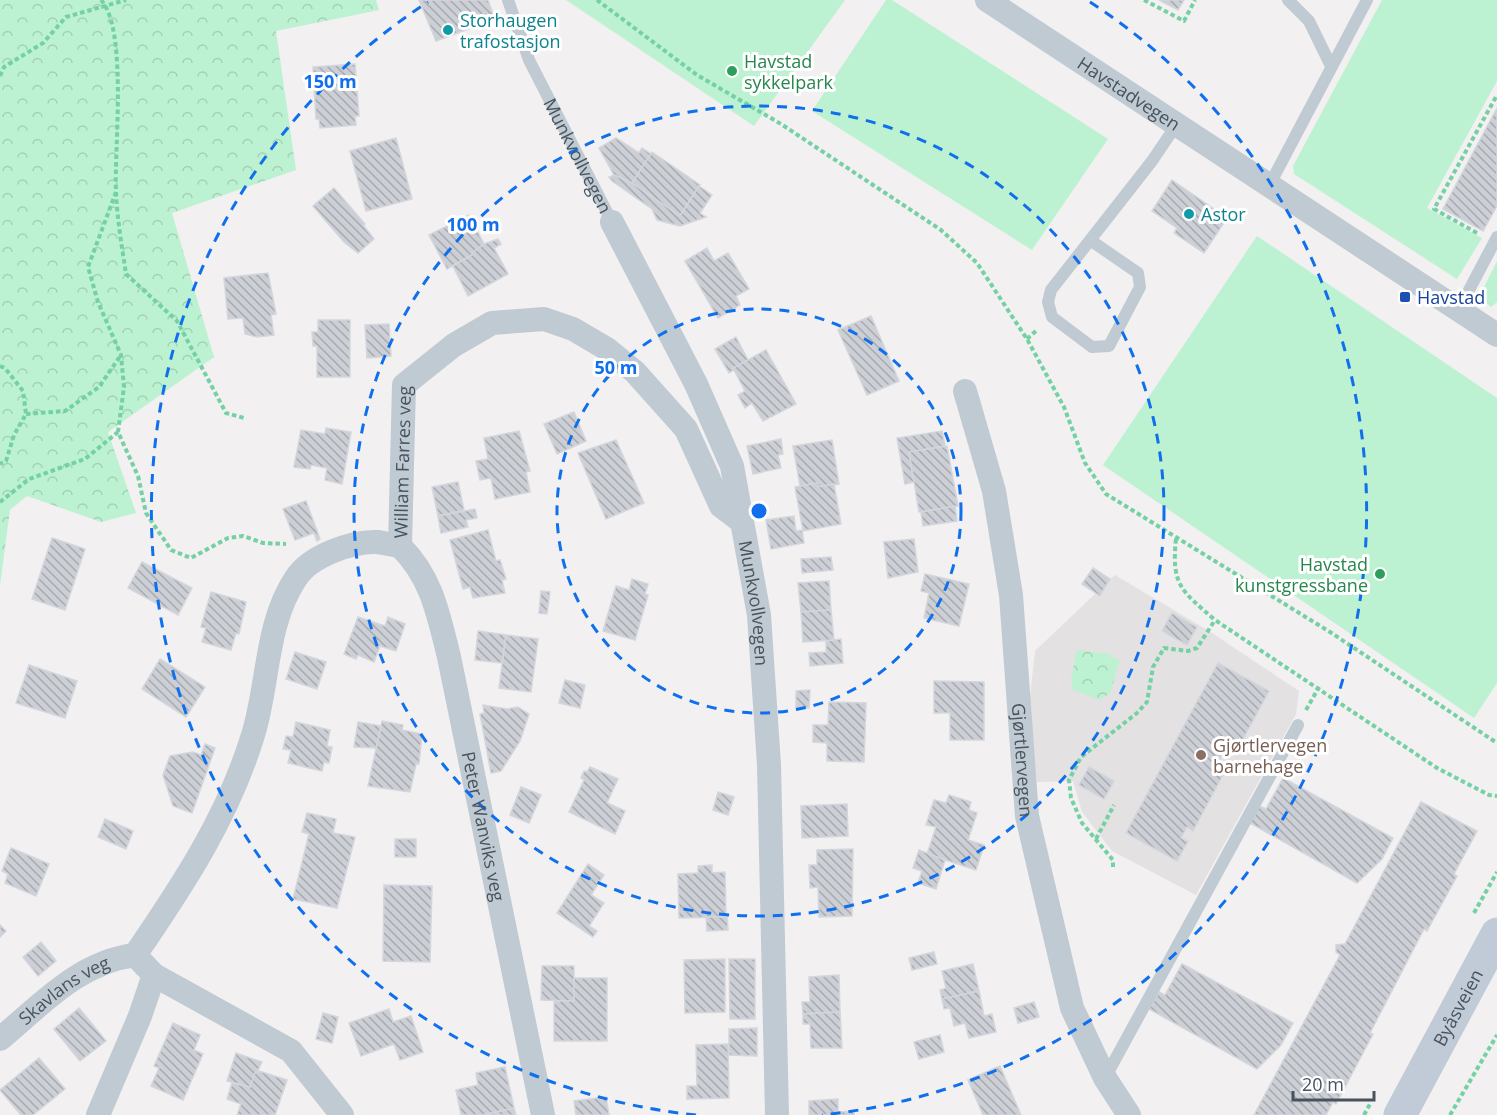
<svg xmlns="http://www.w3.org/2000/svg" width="1497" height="1115" font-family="'Open Sans',sans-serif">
  <defs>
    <pattern id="forest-crowns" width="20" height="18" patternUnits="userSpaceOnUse" patternTransform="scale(1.5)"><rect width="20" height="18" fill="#bcf2d1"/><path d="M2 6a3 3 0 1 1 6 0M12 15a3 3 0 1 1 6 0" fill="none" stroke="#a3d1b6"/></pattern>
    <pattern id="building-back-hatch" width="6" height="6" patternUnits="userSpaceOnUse" patternTransform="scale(1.5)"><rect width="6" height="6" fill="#cccfd5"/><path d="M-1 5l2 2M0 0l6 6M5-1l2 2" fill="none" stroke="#a7abb0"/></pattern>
  </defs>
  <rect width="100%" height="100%" fill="#f2f0f0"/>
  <polygon fill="#e3e1e2" points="1115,575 1209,631 1299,691 1296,714 1196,895 1112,851 1082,812 1073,781 1037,782 1029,706 1035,651"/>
  <g fill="#bcf2d1">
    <polygon points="566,0 845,0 754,126"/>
    <polygon points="886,0 892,0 1108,139 1032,250 812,111"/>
    <polygon points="1382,0 1497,0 1497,81 1427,208 1482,238 1457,279 1294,174 1293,166"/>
    <polygon points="1257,236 1497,398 1497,683 1474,718 1103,465"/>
    <polygon points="1497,261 1497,302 1491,307 1479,297"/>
  </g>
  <g fill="url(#forest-crowns)">
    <polygon points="0,0 376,0 379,10 276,31 296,170 172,213 214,357 108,432 136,513 101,522 27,496 10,510 0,585"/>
    <polygon points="1077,650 1111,654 1110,657 1120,660 1110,693 1100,700 1073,690 1071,679"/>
  </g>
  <g fill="url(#building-back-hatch)" stroke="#d3d6dc" stroke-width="1.5">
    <polygon points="419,0 488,0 495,19 436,41"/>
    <polygon points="1159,0 1184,0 1178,10"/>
    <polygon points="355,64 359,116 355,116 356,125 320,128 319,119 316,119 313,67"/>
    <polygon points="1497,108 1497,206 1483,231 1443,209"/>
    <polygon points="396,138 412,199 366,211 350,151"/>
    <polygon points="616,138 639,153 642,148 651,154 632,183 614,175 599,148"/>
    <polygon points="652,152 700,185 680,216 632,183"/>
    <polygon points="614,175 632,183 680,216 699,186 712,195 700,213 706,217 680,226 657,220 652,209 612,181 609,177"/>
    <polygon points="1172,180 1227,218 1204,253 1174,233 1177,228 1152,211"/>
    <polygon points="334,188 365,224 363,225 374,239 358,253 344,242 313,206"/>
    <polygon points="469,215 484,244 472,253 472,255 447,269 429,235"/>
    <polygon points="498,239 501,244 494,248 508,274 468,296 453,266 472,255 472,253 484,244"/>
    <polygon points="707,248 714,261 728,253 749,289 736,296 740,305 718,318 685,261"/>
    <polygon points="268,273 276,314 271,315 274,335 257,337 245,334 243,318 228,319 224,278"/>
    <polygon points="871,316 899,381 867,395 838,330"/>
    <polygon points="318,320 350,320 350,377 317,377 317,346 313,346 312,332 318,332"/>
    <polygon points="389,324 391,356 367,358 365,325"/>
    <polygon points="736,337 748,360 729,373 715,349"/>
    <polygon points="766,350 796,404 763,421 752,403 745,408 738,395 745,391 733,368"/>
    <polygon points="574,412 586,441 557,454 544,424"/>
    <polygon points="326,428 351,432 342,484 325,480 327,468 311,465 310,469 294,467 301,430 325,434"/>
    <polygon points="519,431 530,471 526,472 530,492 495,499 491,478 480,480 476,461 488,459 484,438"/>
    <polygon points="942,431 945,446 909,452 914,482 905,484 897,438"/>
    <polygon points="781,439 783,454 778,455 781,468 753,474 747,446"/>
    <polygon points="616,440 644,503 606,519 578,453"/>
    <polygon points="832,440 839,484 818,487 817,483 800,486 793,446"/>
    <polygon points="947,446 958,506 919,512 909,452"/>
    <polygon points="458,482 464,510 438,516 432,487"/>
    <polygon points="817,483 818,487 834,484 841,524 803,531 795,487"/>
    <polygon points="306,501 320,539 317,541 314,533 295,540 283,509"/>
    <polygon points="955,506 957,521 923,526 921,512"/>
    <polygon points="475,509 477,518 466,520 468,527 441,533 438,516"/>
    <polygon points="794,516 796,531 802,530 804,543 771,549 766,520"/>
    <polygon points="488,530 496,561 500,560 506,579 502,580 505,593 473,598 470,587 463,589 450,540"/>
    <polygon points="52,538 85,549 65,610 32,599"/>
    <polygon points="914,539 918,572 888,578 884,542"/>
    <polygon points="831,557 833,570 802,573 801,559"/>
    <polygon points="142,562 192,588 178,615 128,588"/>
    <polygon points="1093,568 1110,579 1100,596 1082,584"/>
    <polygon points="925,574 969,584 959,626 924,618 929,593 921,591"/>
    <polygon points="632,579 648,584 645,594 648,595 635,640 603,631 616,586 629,590"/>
    <polygon points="829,581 831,610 801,612 798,583"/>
    <polygon points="541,591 550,592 547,614 539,613"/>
    <polygon points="211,592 246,602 239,634 236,633 231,650 202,642 206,628 201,627"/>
    <polygon points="831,610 834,640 803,642 801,612"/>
    <polygon points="1172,613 1197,627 1187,645 1162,631"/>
    <polygon points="358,617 385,626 388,617 405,624 396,651 380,646 374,662 358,655 356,659 344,654"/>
    <polygon points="478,631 506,635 502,663 475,660"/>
    <polygon points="506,635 538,639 531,692 499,688"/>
    <polygon points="841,639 843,663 810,666 809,653 826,652 826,641"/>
    <polygon points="295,652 326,662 317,689 286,679"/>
    <polygon points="160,659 205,687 186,717 142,689"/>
    <polygon points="1218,663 1269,691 1236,752 1226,747 1217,764 1226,769 1193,831 1187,827 1181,838 1188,841 1177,861 1126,833"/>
    <polygon points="29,665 77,681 65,718 16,703"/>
    <polygon points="565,680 585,685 580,708 559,703"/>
    <polygon points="934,681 984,682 984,740 950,740 950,713 934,713"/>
    <polygon points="810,690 809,708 796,707 796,691"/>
    <polygon points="829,702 866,703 864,762 827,761 827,743 813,742 813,725 828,725"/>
    <polygon points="483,705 507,709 518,707 529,714 520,741 501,771 491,773 480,714 484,713"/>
    <polygon points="382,721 403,725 402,730 422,734 419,764 416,764 410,792 368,786"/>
    <polygon points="296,722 330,730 327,746 332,747 329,763 324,762 322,771 288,763 291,750 283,749 286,736 293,737"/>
    <polygon points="358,722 381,726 376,748 354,747"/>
    <polygon points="205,744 215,748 192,813 173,806 163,775 170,756 193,752 201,755"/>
    <polygon points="590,767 618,779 607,803 625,811 615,834 569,812 584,780 581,778 584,771 587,772"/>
    <polygon points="1089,767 1114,781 1104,799 1079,785"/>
    <polygon points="1283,778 1393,838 1382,859 1357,883 1250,823 1259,806 1266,809"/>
    <polygon points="521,787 541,795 529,823 510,815"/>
    <polygon points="718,792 734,797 728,815 713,810"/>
    <polygon points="949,795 971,802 969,810 977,813 968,840 984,845 976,870 927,854 936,827 926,825 934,800 946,803"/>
    <polygon points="1421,802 1477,831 1454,874 1457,876 1427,931 1424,929 1370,1033 1373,1034 1336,1104 1333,1102 1326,1115 1254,1115 1340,955 1336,952 1336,945 1345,944"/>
    <polygon points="847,804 848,836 802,838 801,806"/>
    <polygon points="307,813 336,819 333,833 355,837 337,908 293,899 309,834 302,832"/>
    <polygon points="105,819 133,831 126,849 98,837"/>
    <rect x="395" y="839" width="21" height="18"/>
    <polygon points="11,848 49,864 36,896 5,883 8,874 2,871"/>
    <polygon points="853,849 852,916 819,917 818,887 810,888 809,865 817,865 817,850"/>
    <polygon points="919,850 945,860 936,889 918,883 922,871 913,868"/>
    <polygon points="588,864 604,875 591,895 604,903 589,926 597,931 593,937 557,913"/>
    <polygon points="712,865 712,873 725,872 726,917 679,918 678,874 698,873 698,866"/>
    <polygon points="384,885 432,886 430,962 383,961"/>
    <polygon points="727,914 728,930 707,931 706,917 726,917"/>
    <polygon points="0,925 6,931 0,937"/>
    <polygon points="41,942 56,961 38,976 23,957"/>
    <polygon points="934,952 937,964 912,970 909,958"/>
    <polygon points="725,959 725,1012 685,1013 684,960"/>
    <polygon points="729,959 755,959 755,1019 730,1019"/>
    <polygon points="973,964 979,991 942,999 940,990 946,988 942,971"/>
    <polygon points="1182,964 1293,1023 1281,1045 1257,1069 1149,1009 1159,992 1165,995"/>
    <polygon points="542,966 574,966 574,1001 541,1000"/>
    <polygon points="839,975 840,1012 803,1014 802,1002 810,1002 809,977"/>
    <polygon points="574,978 607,978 607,1041 554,1041 554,1001 574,1001"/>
    <polygon points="979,991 984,1016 992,1014 996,1032 969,1038 965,1023 954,1026 950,1008 944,1009 942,999"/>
    <polygon points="1034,1002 1039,1017 1018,1023 1014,1008"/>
    <polygon points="79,1008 106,1041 80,1061 54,1029"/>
    <polygon points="389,1009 393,1022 411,1016 423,1052 400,1060 394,1044 361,1056 349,1023"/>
    <polygon points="840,1012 842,1048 811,1048 810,1024 803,1024 803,1014"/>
    <polygon points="323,1013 338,1017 332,1043 316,1039"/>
    <polygon points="173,1023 200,1035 194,1050 203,1054 183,1100 151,1086 159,1068 154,1066"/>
    <polygon points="757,1028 757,1056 729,1055 729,1029"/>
    <polygon points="940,1035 944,1052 919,1059 914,1042"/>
    <polygon points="728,1044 729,1098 687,1099 687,1086 697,1086 696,1045"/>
    <polygon points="236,1053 262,1062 250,1087 227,1081"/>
    <polygon points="39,1058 65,1089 33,1115 21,1115 0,1090"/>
    <polygon points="1000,1066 1021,1115 983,1115 968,1080"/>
    <polygon points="505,1067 514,1108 483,1115 461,1115 456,1090 478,1085 476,1073"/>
    <polygon points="259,1071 287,1080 275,1115 237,1115 241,1104 227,1099 232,1083 250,1087 255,1073"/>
    <polygon points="606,1097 609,1115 576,1115 574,1101"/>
    <polygon points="838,1099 838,1112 854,1111 854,1115 809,1115 809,1101"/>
    <polygon points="514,1108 516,1115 483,1115"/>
  </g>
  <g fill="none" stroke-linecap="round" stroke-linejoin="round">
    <g stroke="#73d1a3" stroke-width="4" stroke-dasharray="4.5 3" stroke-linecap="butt">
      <path d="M101 0C128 30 114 149 116 191 117 219 122 247 126 274L177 321 226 413 244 418"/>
      <polyline points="597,0 697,75 781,124 941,230 977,263 1027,339 1064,407 1085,463 1106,494 1330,632 1497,743"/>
      <polyline points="1144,0 1184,21 1195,0"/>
      <polyline points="0,76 4,67 43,43 66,17 126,0"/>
      <polyline points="116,192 88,267 98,302 121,355 124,387 118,432 138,476 146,513 171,550 191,558 228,538 243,536 263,543 286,544"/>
      <polyline points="1477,233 1434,209 1497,95"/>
      <polyline points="1027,339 1038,329"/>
      <polyline points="0,366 5,368 23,391 26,414 14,435 6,461 0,464"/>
      <polyline points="26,414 65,411 99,387 121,355"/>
      <polyline points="0,502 29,479 85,459 118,432"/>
      <path d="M1176 539C1171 586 1182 591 1215 620L1437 768 1489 795 1497 796"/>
      <polyline points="1306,710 1319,687"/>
      <polyline points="1096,839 1114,805"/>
      <polyline points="1113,867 1113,860 1082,823 1071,798 1069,780 1081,757 1137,713 1147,702 1153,667 1164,648 1188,651 1197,648 1215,620"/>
      <polyline points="1474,913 1497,872"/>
      <polyline points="1364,1115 1370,1104"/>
      <polyline points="1450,1115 1497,1035"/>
    </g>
    <g stroke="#c0cad2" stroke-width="12">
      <path id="s1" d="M508 0 529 60 612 222"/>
      <polyline points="1288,0 1309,21 1331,66"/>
      <polyline points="1269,186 1367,0"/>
      <polyline points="1090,240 1138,273 1140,287 1109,346 1092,347 1052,317 1048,302 1051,290 1152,161 1177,124"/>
      <polyline points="1458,311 1497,237"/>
      <polyline points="1105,1078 1298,725"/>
    </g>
    <g stroke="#c0cad2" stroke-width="24">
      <path id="s2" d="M987 0 1497 335"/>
      <path id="s3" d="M612 222 696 384 732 466 759 615 769 765 777 1115"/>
      <path id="s4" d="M965 391 994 491 1011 595 1027 816 1072 1008 1105 1078 1129 1115"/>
      <path id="s5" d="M400 546 404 385 454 345 492 323 544 319 573 329 607 349 635 372 686 429 721 506 742 522"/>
      <path id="s6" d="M400 546C432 578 438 613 449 657L543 1115"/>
      <polyline points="154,975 291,1051 342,1115"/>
      <path id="s7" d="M0 1039C41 1005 79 962 135 955"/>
      <path d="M98 1115 140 1016 154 975 135 955C183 885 228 817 253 735 269 684 265 624 296 578 310 556 352 541 377 542 384 543 392 545 400 546"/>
    </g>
    <path stroke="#c0cbd7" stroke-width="33" id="s8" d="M1400 1115 1497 934"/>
  </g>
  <g fill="none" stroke="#106fec" stroke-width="3" stroke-dasharray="10 8">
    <circle cx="759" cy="511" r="202"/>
    <circle cx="759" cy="511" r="405"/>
    <path d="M696 1115A607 607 0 0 1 428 2M1090 2A607 607 0 0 1 822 1115"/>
  </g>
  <g fill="#0f9aa8" stroke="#fff" stroke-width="2">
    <circle cx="448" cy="30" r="6"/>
    <circle cx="1189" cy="214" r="6"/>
  </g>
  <g fill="#2e9e5b" stroke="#fff" stroke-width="2">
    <circle cx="732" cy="71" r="6"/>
    <circle cx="1380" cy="574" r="6"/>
  </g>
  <rect fill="#1a4fb4" stroke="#fff" stroke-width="2" x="1399" y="291" width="12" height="12" rx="3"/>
  <circle fill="#8d6e63" stroke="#fff" stroke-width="2" cx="1201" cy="755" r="6"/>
  <g text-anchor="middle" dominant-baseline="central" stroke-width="6" stroke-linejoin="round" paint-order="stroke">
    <g font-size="18" fill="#0d838f" stroke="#fff" text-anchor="start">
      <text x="460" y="20">Storhaugen<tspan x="460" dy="21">trafostasjon</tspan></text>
      <text x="1201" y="214">Astor</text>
    </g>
    <g font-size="18" fill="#27864d" stroke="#fff" text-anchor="start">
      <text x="744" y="61">Havstad<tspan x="744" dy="21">sykkelpark</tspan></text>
      <text x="1368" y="564" text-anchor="end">Havstad<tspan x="1368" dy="21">kunstgressbane</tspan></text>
    </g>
    <g font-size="18" fill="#47535e" stroke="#fff">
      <text stroke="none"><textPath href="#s2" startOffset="170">Havstadvegen</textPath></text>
      <text stroke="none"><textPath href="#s1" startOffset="171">Munkvollvegen</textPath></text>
      <text stroke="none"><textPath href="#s5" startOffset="84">William Farres veg</textPath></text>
      <text stroke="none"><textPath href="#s3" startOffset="411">Munkvollvegen</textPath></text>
      <text stroke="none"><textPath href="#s4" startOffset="375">Gjørtlervegen</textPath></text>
      <text stroke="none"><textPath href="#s6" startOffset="296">Peter Wanviks veg</textPath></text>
      <text stroke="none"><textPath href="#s7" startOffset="81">Skavlans veg</textPath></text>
      <text stroke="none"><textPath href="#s8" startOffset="122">Byåsveien</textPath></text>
    </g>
    <g font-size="18" fill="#164399" stroke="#fff" text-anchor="start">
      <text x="1417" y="297">Havstad</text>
    </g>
    <g font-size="18" fill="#785e54" stroke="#fff" text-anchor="start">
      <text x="1213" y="745">Gjørtlervegen<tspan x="1213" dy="21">barnehage</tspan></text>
    </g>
  </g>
  <circle cx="759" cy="511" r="9" fill="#106fec" stroke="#fff" stroke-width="3"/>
  <g font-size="18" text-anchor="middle" font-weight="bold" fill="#106fec" stroke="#fff" stroke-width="6" stroke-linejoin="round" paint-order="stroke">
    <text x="330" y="88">150 m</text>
    <text x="473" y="231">100 m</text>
    <text x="616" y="374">50 m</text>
  </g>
  <path d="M1293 1091v9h81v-9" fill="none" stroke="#47535e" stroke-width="3"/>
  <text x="1302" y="1091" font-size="18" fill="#47535e" stroke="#ffffff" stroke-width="4.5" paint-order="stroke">20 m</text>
</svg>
